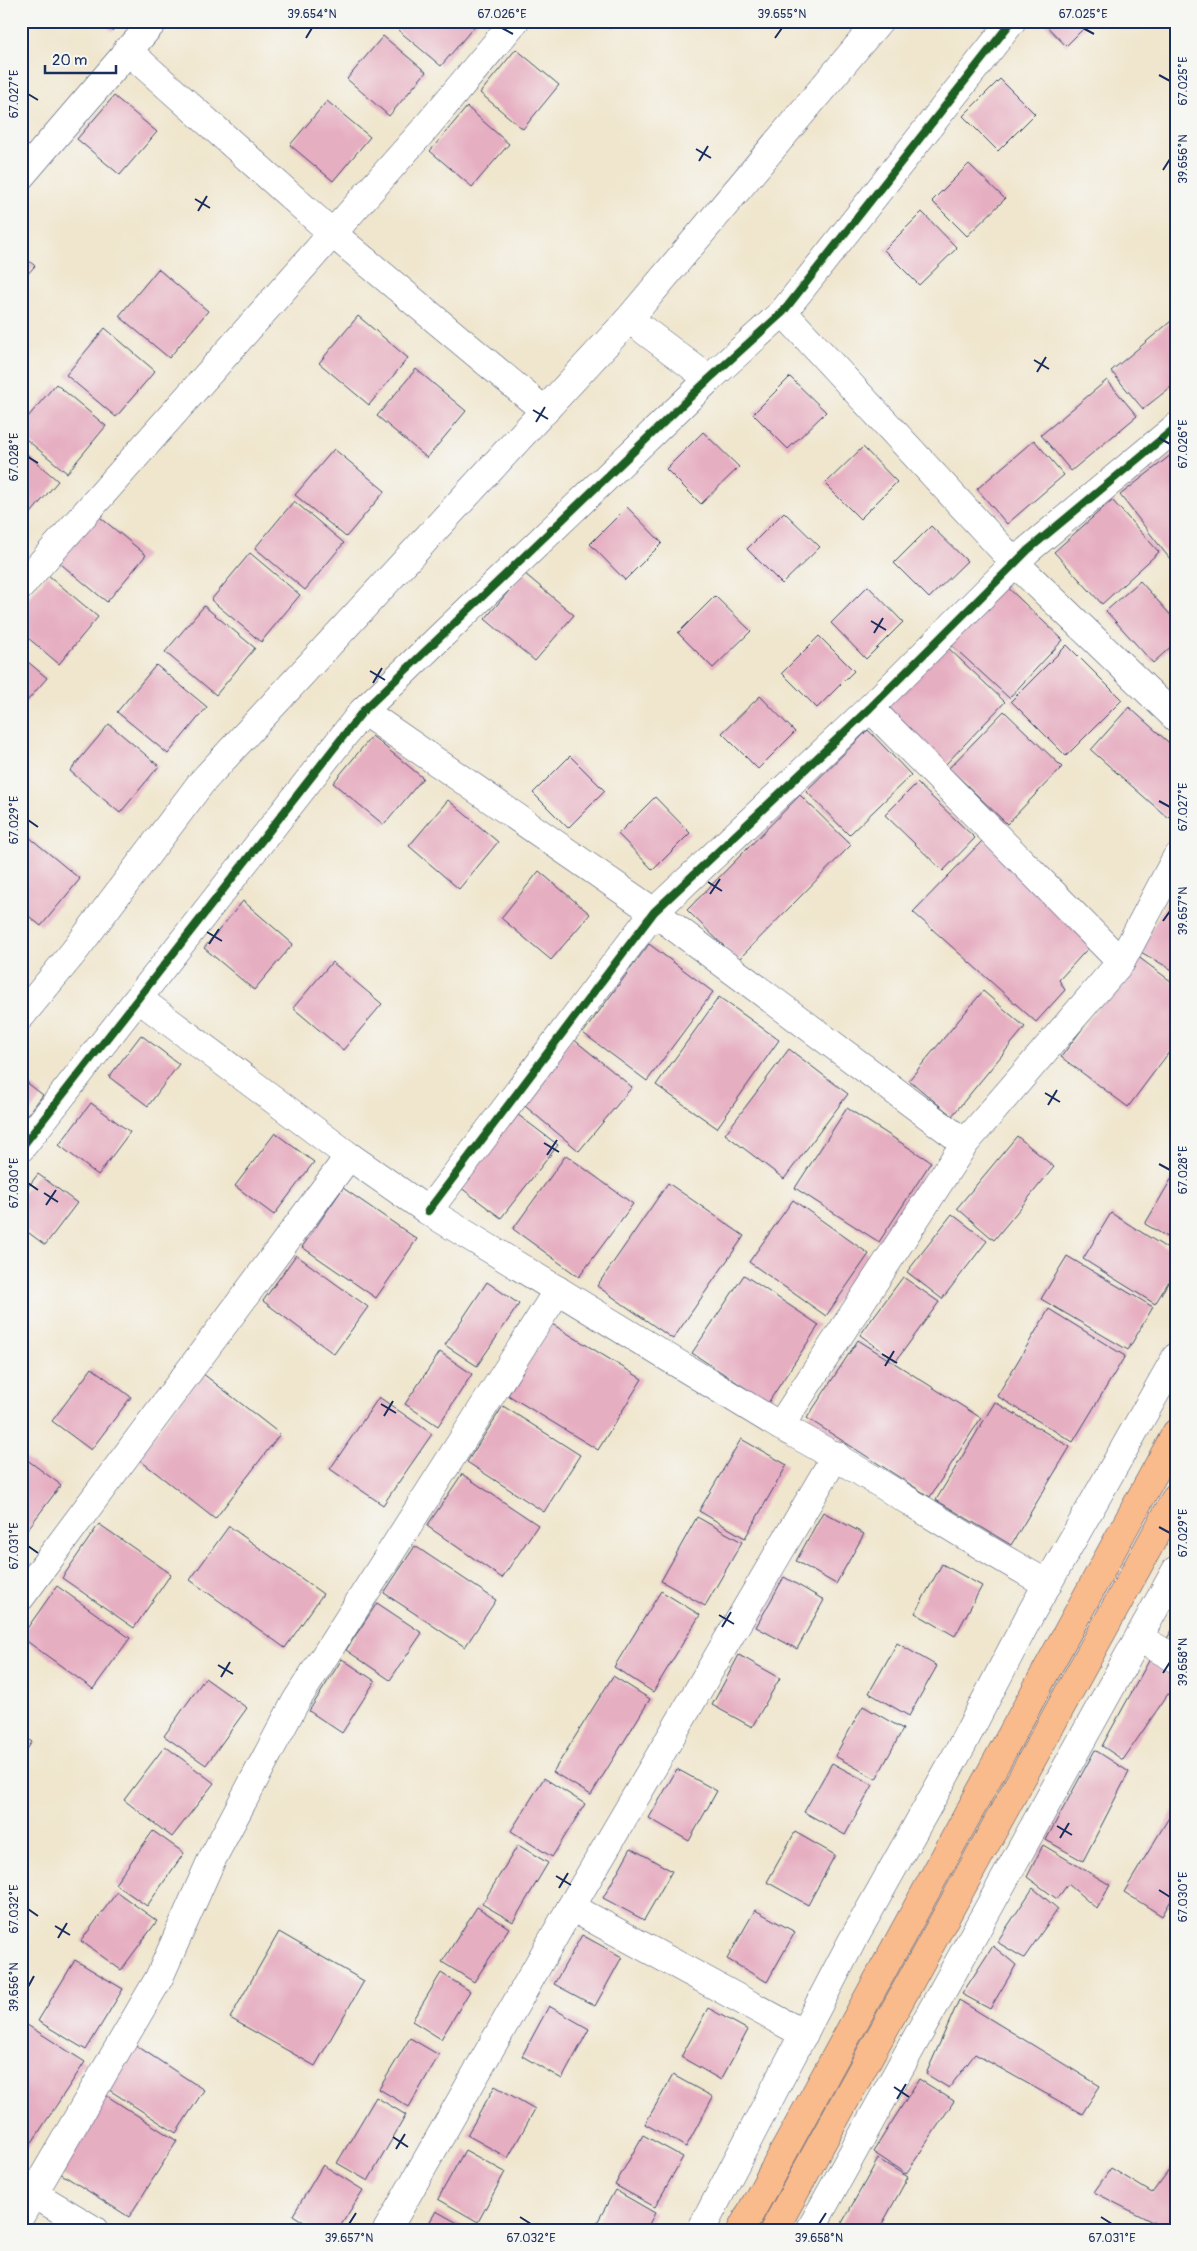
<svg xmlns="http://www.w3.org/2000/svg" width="1197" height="2251" font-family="Pangolin,sans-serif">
  <rect width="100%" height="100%" fill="#f6f6f2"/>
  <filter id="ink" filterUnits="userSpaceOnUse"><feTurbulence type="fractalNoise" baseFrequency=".02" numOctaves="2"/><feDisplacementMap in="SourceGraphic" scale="10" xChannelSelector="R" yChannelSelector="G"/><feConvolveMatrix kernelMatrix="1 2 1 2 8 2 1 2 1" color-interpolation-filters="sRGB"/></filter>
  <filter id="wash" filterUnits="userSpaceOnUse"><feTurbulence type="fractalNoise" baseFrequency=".0096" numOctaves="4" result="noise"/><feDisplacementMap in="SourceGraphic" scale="20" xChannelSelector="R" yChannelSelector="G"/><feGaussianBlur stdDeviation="1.12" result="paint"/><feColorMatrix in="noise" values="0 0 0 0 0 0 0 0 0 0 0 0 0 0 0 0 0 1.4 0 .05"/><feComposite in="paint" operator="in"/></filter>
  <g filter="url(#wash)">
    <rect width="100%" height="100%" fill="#f0e6ce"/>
    <g id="blocks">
      <g fill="#e6aec1">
        <polygon points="100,21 120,21 112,31"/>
        <polygon points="405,21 477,21 478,22 441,66 398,30"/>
        <polygon points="606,21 619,21 614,28"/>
        <polygon points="1042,21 1091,21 1066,46"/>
        <polygon points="383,36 426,72 389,116 347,79"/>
        <polygon points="516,49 559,85 523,129 480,93"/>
        <polygon points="1000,79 1035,114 998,151 963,116"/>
        <polygon points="114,96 157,132 120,175 77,139"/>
        <polygon points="327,101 370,137 333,181 290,145"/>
        <polygon points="467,107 509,144 472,187 430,151"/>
        <polygon points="969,164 1005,199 967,236 932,201"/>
        <polygon points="922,212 957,248 919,285 884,250"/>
        <polygon points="21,254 35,266 21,281"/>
        <polygon points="158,269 208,311 169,358 119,316"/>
        <polygon points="358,316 408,358 369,405 319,363"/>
        <polygon points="1176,317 1176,383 1143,409 1111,371"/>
        <polygon points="105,328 155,371 116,417 66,375"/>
        <polygon points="416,369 466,411 427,458 377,416"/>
        <polygon points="790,377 826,412 788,449 753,414"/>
        <polygon points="1107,380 1137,416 1071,471 1041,435"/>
        <polygon points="56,384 106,426 67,473 21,435 21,425"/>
        <polygon points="703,432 739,467 701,504 666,469"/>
        <polygon points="1034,440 1064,475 1007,524 977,489"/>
        <polygon points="863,447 897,482 860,519 825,484"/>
        <polygon points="21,449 58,481 21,525"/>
        <polygon points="334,449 385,491 346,537 295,495"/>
        <polygon points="1176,451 1176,554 1170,559 1120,495"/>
        <polygon points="1112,500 1159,552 1102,604 1054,552"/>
        <polygon points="294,501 344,543 305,590 255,548"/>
        <polygon points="627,507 662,543 625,580 590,544"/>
        <polygon points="784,512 820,547 782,584 747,549"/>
        <polygon points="95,513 146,555 107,602 56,560"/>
        <polygon points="931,526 967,561 929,598 894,563"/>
        <polygon points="250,553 300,595 261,642 211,600"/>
        <polygon points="524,573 574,615 535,661 485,619"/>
        <polygon points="48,575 98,617 59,664 21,632 21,607"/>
        <polygon points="1140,581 1176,621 1176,642 1153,663 1106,611"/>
        <polygon points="1002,582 1063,640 1009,698 947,641"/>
        <polygon points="868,586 903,622 866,659 831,623"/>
        <polygon points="715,596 751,631 713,668 678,633"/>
        <polygon points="204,606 255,648 216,695 165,652"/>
        <polygon points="819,636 854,671 817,708 782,673"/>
        <polygon points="944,644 1005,702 945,765 884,707"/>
        <polygon points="1067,645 1122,700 1066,756 1011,701"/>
        <polygon points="21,656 47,678 21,708"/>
        <polygon points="156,665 207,707 168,754 117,712"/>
        <polygon points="760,696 795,732 758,769 722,733"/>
        <polygon points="1129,707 1176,749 1176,810 1168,818 1091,750"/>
        <polygon points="1004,711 1062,767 1007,824 949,768"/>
        <polygon points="109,724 159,766 120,813 70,771"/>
        <polygon points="868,730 911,775 849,835 806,791"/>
        <polygon points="372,736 423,778 384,825 333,783"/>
        <polygon points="570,756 605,791 568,828 533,793"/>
        <polygon points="917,783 975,838 943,871 885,815"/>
        <polygon points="800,795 851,845 738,960 687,910"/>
        <polygon points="655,797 690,833 653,870 618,834"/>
        <polygon points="448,800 498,842 459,889 409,846"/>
        <polygon points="29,837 80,879 41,926 21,910 21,847"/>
        <polygon points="984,839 1091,945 1059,980 1065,990 1036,1022 913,912"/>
        <polygon points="539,871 590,914 551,960 501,918"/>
        <polygon points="1176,886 1176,972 1139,951"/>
        <polygon points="243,901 293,944 254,990 204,948"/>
        <polygon points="649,944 713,992 647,1081 583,1033"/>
        <polygon points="1137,956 1176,985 1176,1043 1128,1107 1061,1057"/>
        <polygon points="332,962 382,1004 343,1050 293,1008"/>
        <polygon points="983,991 1025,1027 952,1116 909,1080"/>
        <polygon points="719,997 779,1040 717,1128 656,1085"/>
        <polygon points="141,1035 179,1064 148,1106 109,1077"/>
        <polygon points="572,1038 632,1087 579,1151 520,1102"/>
        <polygon points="789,1049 848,1094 784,1179 725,1134"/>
        <polygon points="21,1078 43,1095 21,1123"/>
        <polygon points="91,1103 130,1132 98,1175 59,1145"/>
        <polygon points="847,1108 931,1162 879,1242 795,1188"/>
        <polygon points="513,1111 558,1145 501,1218 456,1184"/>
        <polygon points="275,1133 314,1162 274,1215 235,1186"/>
        <polygon points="1017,1136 1054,1167 994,1240 957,1208"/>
        <polygon points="566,1155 633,1204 579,1277 513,1229"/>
        <polygon points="1176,1171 1176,1242 1145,1224"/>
        <polygon points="38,1174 77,1203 45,1245 21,1227 21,1196"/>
        <polygon points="668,1183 744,1236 673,1339 597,1286"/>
        <polygon points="343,1188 417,1239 376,1298 302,1247"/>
        <polygon points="793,1200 869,1254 826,1316 749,1262"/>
        <polygon points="1111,1213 1176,1254 1176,1270 1155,1304 1083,1259"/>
        <polygon points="952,1214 987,1241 942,1299 907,1272"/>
        <polygon points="296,1255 368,1307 334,1354 263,1301"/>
        <polygon points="1067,1256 1153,1307 1128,1350 1041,1299"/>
        <polygon points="744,1275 819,1325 768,1403 692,1353"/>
        <polygon points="903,1277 939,1302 896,1361 860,1335"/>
        <polygon points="487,1282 519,1304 477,1366 445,1345"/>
        <polygon points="1049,1309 1125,1356 1073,1442 997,1396"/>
        <polygon points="552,1324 642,1379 598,1450 508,1395"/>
        <polygon points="858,1340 981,1418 930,1497 807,1418"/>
        <polygon points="440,1352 472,1374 438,1426 405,1404"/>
        <polygon points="92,1368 131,1397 91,1450 52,1421"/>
        <polygon points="202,1373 280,1434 215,1519 137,1458"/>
        <polygon points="379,1397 432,1434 383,1505 330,1469"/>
        <polygon points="995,1402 1070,1447 1011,1545 936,1500"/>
        <polygon points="503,1406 580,1455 544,1512 467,1462"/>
        <polygon points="741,1439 787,1465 745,1538 699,1511"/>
        <polygon points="22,1456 61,1485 21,1538 21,1458"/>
        <polygon points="462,1474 538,1525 502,1578 427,1526"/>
        <polygon points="823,1512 864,1534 836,1584 796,1561"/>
        <polygon points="697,1517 742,1542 705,1606 661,1581"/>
        <polygon points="99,1524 171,1574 134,1628 62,1578"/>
        <polygon points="229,1526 323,1594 285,1648 190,1580"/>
        <polygon points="415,1546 496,1600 465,1647 384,1593"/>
        <polygon points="942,1564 982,1586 955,1636 915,1613"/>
        <polygon points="784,1577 824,1600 797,1649 756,1627"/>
        <polygon points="57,1586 130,1638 93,1689 21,1637"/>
        <polygon points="661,1591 700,1615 653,1692 614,1667"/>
        <polygon points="377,1603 422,1633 390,1680 346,1650"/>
        <polygon points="1176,1624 1176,1646 1166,1640"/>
        <polygon points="897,1643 937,1666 909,1716 869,1693"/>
        <polygon points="739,1655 780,1678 752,1727 712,1705"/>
        <polygon points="342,1659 375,1681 342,1733 309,1711"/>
        <polygon points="1150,1659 1176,1671 1176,1696 1168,1694 1123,1760 1102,1746"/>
        <polygon points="613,1676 650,1699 591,1795 553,1772"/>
        <polygon points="205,1678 247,1708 206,1765 164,1736"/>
        <polygon points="863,1706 903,1729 876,1779 835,1756"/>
        <polygon points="21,1734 32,1742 21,1758"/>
        <polygon points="165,1746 214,1783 172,1837 124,1800"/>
        <polygon points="1095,1750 1129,1772 1083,1861 1046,1840"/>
        <polygon points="832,1763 873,1785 845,1835 804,1812"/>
        <polygon points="677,1769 717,1791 689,1841 649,1818"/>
        <polygon points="544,1778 585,1804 552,1857 511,1831"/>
        <polygon points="1176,1806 1176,1892 1162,1916 1124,1892"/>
        <polygon points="153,1831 184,1853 147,1906 115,1884"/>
        <polygon points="795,1832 835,1855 808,1905 767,1882"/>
        <polygon points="518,1845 548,1863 513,1922 482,1904"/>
        <polygon points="1043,1845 1110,1885 1097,1909 1068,1884 1057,1899 1027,1877"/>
        <polygon points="631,1848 672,1871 644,1920 603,1898"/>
        <polygon points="1033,1888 1058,1909 1024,1958 997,1942"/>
        <polygon points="117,1892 157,1921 121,1970 81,1941"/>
        <polygon points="1176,1898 1176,1911 1170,1907"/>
        <polygon points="477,1907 509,1928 474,1982 442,1962"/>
        <polygon points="755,1910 795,1932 767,1982 727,1959"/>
        <polygon points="279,1932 364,1981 315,2066 230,2018"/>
        <polygon points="582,1935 622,1957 595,2006 554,1984"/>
        <polygon points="993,1946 1016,1965 990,2009 962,1994"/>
        <polygon points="75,1960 123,1989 86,2050 38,2021"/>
        <polygon points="441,1973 470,1991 441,2039 412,2021"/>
        <polygon points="959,2000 1100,2086 1082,2114 975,2054 949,2088 926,2074"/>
        <polygon points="549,2006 589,2029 562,2079 522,2056"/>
        <polygon points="708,2008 748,2030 721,2080 681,2057"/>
        <polygon points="21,2021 85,2062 25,2153 21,2150"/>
        <polygon points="410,2038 439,2055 409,2107 379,2089"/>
        <polygon points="131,2042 204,2090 176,2133 103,2086"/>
        <polygon points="673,2075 713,2097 686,2147 645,2124"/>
        <polygon points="919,2079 954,2101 906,2174 873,2152"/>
        <polygon points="495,2086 535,2109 508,2158 467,2135"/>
        <polygon points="101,2092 177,2141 129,2217 52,2168"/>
        <polygon points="376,2097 406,2115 368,2181 337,2163"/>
        <polygon points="643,2135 683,2157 655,2207 615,2185"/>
        <polygon points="465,2150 505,2172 478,2222 438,2199"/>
        <polygon points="878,2159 908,2177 881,2226 886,2230 838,2230"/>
        <polygon points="1176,2161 1176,2230 1168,2230 1094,2192 1111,2168 1152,2193"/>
        <polygon points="323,2165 363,2190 338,2230 316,2230 293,2215"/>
        <polygon points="615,2190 655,2213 646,2230 593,2230"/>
        <polygon points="436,2211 470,2230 425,2230"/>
      </g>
    </g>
  </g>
  <g filter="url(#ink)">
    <use href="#blocks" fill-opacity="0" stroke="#3b4a6f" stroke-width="1"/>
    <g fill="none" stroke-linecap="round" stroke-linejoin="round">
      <g stroke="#3b4a6f" stroke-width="29">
        <g id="minor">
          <polyline points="127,50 332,233 545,411"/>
          <polyline points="21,176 154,21"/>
          <polyline points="783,312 1015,563 1176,718"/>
          <polyline points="629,319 709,379"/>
          <polyline points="21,586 422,132 515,21"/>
          <polyline points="870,708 1121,962"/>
          <polyline points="363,711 654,912 965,1143"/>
          <path d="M139 999 349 1156 428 1211 780 1426C872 1474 956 1534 1048 1584"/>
          <polyline points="21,1016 73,953 201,783 629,319 879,21"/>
          <polyline points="21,1148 363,711 709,379 783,312 1012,21"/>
          <polyline points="428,1211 654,912 870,708 1028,550 1176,427"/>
          <polyline points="780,1426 965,1143 1121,962 1176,858"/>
          <polyline points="21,1597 349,1156"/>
          <polyline points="1139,1638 1176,1659"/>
          <polyline points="571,1907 804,2034"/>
          <polyline points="21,2186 94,2230"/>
          <polyline points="21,2215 159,1978 211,1861 296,1701 558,1290"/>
          <polyline points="387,2230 571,1907 836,1455"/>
          <polyline points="701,2230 852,1941 961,1747 1031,1613 1176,1357"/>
          <polyline points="810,2230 1176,1570"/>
        </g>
      </g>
      <g stroke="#3b4a6f" stroke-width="29">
        <g id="major">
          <polyline points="741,2230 1176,1433"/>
          <polyline points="774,2230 1176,1497"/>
        </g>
      </g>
      <use href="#minor" stroke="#fff" stroke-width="28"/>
      <use href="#major" stroke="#fabb8c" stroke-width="28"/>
      <g stroke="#f6f6f2" stroke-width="11">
        <g id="cycleway">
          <polyline points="21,1148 363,711 709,379 783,312 1012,21"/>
          <polyline points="428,1211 654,912 870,708 1028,550 1176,427"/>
        </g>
      </g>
      <use href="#cycleway" stroke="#1b5e20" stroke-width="8"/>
    </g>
  </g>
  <path fill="none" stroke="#1b2f5e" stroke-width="2" d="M502 28 513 34M1083 28 1094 34M306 38 312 28M775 38 782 28M1159 75 1170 81M28 94 38 100M696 149 711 158M699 161 708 146M1163 170 1170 159M195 199 210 208M198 211 207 196M1034 360 1049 369M1037 372 1046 357M533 410 548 419M536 422 545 407M1159 438 1170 444M28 457 38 463M871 621 886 630M874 633 883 618M370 671 385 680M373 683 382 668M1159 801 1170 807M28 820 38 827M708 882 722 891M710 894 720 879M1163 921 1170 911M207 932 222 941M209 944 219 929M1045 1093 1060 1102M1048 1105 1057 1090M544 1143 559 1152M547 1155 557 1140M1159 1164 1170 1170M28 1183 38 1190M44 1193 58 1202M46 1205 56 1190M882 1354 897 1363M885 1366 894 1351M381 1404 396 1413M384 1416 393 1401M1159 1527 1170 1533M28 1546 38 1553M719 1615 734 1624M722 1627 731 1612M218 1665 233 1674M1163 1673 1170 1662M221 1677 230 1662M1057 1826 1072 1835M1060 1838 1069 1823M556 1876 571 1885M559 1888 568 1873M1159 1890 1170 1897M28 1909 38 1916M55 1926 70 1935M58 1938 67 1923M28 1987 34 1976M894 2087 909 2097M897 2099 906 2084M393 2137 408 2147M396 2149 405 2134M520 2217 531 2224M1101 2217 1112 2224M349 2224 356 2213M819 2224 826 2213"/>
  <rect width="1197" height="2251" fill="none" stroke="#f6f6f2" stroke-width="55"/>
  <path d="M45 65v8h71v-8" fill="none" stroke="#1b2f5e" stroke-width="2.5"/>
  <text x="52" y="65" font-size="15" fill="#1b2f5e" stroke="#f6f6f2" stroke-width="4" paint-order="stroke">20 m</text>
  <rect x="28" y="28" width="1142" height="2196" fill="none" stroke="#1b2f5e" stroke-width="2"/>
  <g font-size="12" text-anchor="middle" fill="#1b2f5e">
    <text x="312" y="18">39.654°N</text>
    <text x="502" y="18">67.026°E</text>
    <text x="782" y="18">39.655°N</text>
    <text x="1083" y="18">67.025°E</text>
    <text transform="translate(1183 81) rotate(-90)" y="4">67.025°E</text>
    <text transform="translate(14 94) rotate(-90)" y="4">67.027°E</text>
    <text transform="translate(1183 159) rotate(-90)" y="4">39.656°N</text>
    <text transform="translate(1183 444) rotate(-90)" y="4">67.026°E</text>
    <text transform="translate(14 457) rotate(-90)" y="4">67.028°E</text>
    <text transform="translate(1183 807) rotate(-90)" y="4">67.027°E</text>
    <text transform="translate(14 820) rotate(-90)" y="4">67.029°E</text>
    <text transform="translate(1183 911) rotate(-90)" y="4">39.657°N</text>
    <text transform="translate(1183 1170) rotate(-90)" y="4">67.028°E</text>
    <text transform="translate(14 1183) rotate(-90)" y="4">67.030°E</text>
    <text transform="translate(1183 1533) rotate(-90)" y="4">67.029°E</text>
    <text transform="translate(14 1546) rotate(-90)" y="4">67.031°E</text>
    <text transform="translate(1183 1662) rotate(-90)" y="4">39.658°N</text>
    <text transform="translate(1183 1897) rotate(-90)" y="4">67.030°E</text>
    <text transform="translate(14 1909) rotate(-90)" y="4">67.032°E</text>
    <text transform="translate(14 1987) rotate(-90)" y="4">39.656°N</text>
    <text x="349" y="2242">39.657°N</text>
    <text x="531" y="2242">67.032°E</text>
    <text x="819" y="2242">39.658°N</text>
    <text x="1112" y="2242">67.031°E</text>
  </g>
</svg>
